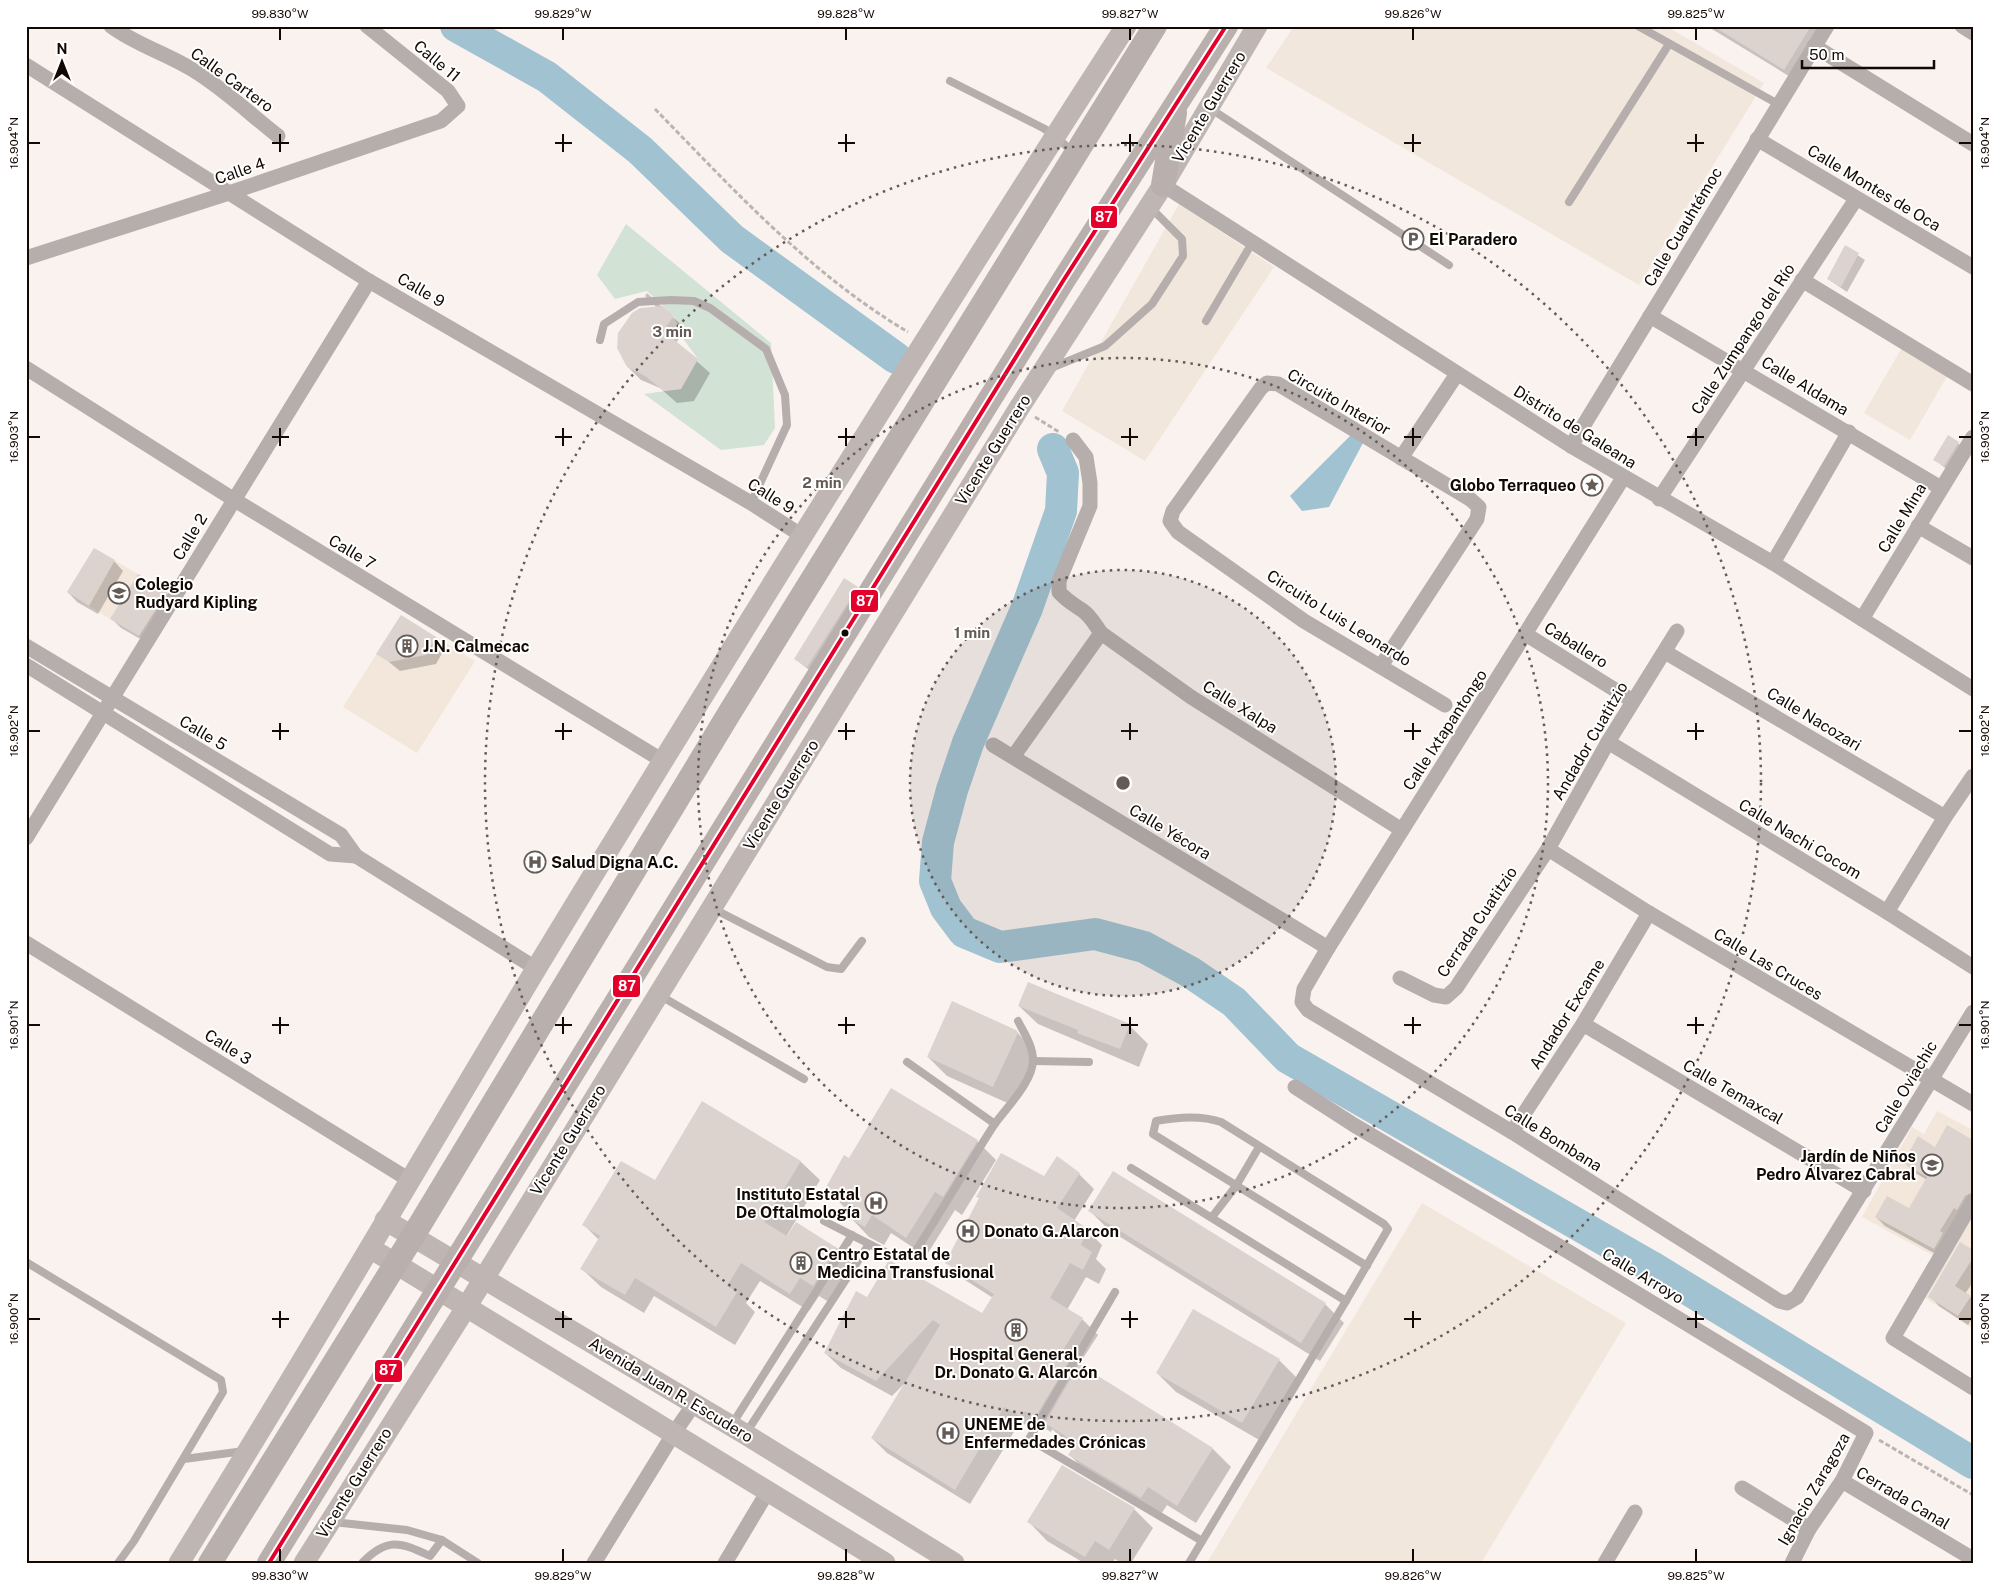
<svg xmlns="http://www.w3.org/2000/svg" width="1999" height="1589" font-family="'Public Sans',sans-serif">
  <rect width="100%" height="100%" fill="#faf2ee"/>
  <g fill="#f2e7dc">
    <polygon points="1294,26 1666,26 1764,83 1639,285 1266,68"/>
    <polygon points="1179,204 1274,267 1145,461 1062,411"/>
    <polygon points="1903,346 1949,373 1910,440 1864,413"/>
    <polygon points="1422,1203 1626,1323 1481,1563 1207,1563"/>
  </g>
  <g fill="#f3e7dc">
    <polygon points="94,548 171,594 144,639 67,593"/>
    <polygon points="401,615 475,661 417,753 343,707"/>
    <polygon points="1937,1111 1973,1130 1973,1195 1936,1257 1862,1217 1912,1127 1924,1134"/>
    <polygon points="1973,1206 1973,1329 1919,1294"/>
  </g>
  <polygon fill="#d2e2d4" points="626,224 771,343 775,428 764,445 721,450 644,394 681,389 698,359 681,336 674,316 647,291 615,299 597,275"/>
  <polygon fill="#a0c2d1" points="1354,432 1364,441 1329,507 1302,511 1290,496"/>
  <g fill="#0003">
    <polygon points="1707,26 1831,26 1797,81"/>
    <polygon points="1845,247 1865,260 1847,292 1828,279"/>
    <polygon points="647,293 686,329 676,343 710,373 694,401 677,403 660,388 641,380 628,367 657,308 645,296"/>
    <polygon points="1958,443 1964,449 1950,472 1934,459"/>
    <polygon points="114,561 123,571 98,614 77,602 68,592"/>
    <polygon points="857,588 866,597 817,676 795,659"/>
    <polygon points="166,593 175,602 149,644 121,628 112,619"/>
    <polygon points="401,617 436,638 445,648 436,664 400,671 378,653"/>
    <polygon points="1019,1006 1129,1025 1148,1044 1139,1067 1038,1024"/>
    <polygon points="1016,1031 1036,1053 1012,1105 947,1076 928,1057"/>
    <polygon points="703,1103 801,1162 820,1180 786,1237 837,1248 855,1267 832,1304 819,1296 809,1311 760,1281 746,1303 755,1312 735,1345 654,1296 644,1313 601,1287 582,1269 599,1240 584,1225 655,1182"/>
    <polygon points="977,1141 996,1160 962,1215 955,1210 926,1256 891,1233 884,1245 869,1237 851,1218 854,1213 845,1208 827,1189 849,1160"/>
    <polygon points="1973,1142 1973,1208 1943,1258 1885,1226 1876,1217 1909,1210 1927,1180 1914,1172 1905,1163 1935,1148"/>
    <polygon points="1079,1174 1094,1189 1074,1221 1087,1230 1102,1245 1096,1259 1106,1269 1099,1284 1086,1277 1067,1310 1082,1319 1098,1335 1078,1366 1213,1449 1231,1467 1196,1523 1167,1505 1160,1516 1088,1474 1070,1455 1074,1448 1052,1429 1051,1432 1041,1426 1038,1431 1020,1422 970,1504 887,1453 872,1438 906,1382 892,1396 841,1368 825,1353 868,1298 983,1315 993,1298 962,1278 947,1262 1045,1178"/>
    <polygon points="1090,1211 1325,1304 1344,1323 1320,1361 1109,1230"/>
    <polygon points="1973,1251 1973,1282 1965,1294 1973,1299 1973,1317 1968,1325 1939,1306 1930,1296"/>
    <polygon points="1279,1360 1298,1379 1261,1441 1176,1392 1157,1373"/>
    <polygon points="1134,1509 1153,1528 1131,1563 1121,1563 1115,1559 1112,1563 1084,1563 1047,1541 1029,1522"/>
  </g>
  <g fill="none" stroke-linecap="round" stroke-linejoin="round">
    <g stroke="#a0c2d1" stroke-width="32">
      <polyline points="456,26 547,77 640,150 732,239 896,358"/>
      <polyline points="1053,449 1063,473 1061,511 1027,608 968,743 952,790 938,842 935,881 946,908 964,932 1000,947 1095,934 1144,947 1190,972 1234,1002 1288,1058 1650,1266 1973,1463"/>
    </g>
  </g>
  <g fill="#ddd3ce">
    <polygon points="1713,26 1811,26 1784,70"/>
    <polygon points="1845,245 1859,253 1841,287 1827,279"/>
    <polygon points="663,306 674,316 663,331 698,359 681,389 664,391 645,376 627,367 617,348 618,333 632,313 640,308"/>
    <polygon points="1948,435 1959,442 1944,466 1933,460"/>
    <polygon points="94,548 115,560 89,606 67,592"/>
    <polygon points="138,574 167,592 139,636 110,619"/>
    <polygon points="844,578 858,587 807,667 794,659"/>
    <polygon points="401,615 436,637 426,655 389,662 376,654"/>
    <polygon points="1028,982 1130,1024 1120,1049 1077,1033 1078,1030 1018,1006"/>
    <polygon points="952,1001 1016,1030 1018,1033 993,1087 927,1057"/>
    <polygon points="891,1088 978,1140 943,1197 935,1192 906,1238 872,1215 865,1227 849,1218 856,1207 825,1189 844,1155 849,1158"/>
    <polygon points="702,1101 801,1161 764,1222 787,1236 796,1222 837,1248 813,1286 800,1278 790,1294 741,1263 727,1286 737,1292 716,1327 635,1278 625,1295 580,1269 600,1236 582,1225 621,1161 655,1180"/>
    <polygon points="1947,1125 1973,1140 1973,1192 1965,1196 1957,1210 1954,1208 1940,1231 1943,1233 1934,1249 1875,1217 1887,1196 1909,1208 1927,1177 1903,1163 1918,1136 1935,1147"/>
    <polygon points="1001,1153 1044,1176 1057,1156 1080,1173 1057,1208 1088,1229 1081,1245 1092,1252 1083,1270 1070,1263 1050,1298 1083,1318 1061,1353 1070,1359 1035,1418 1025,1411 1022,1417 1004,1407 955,1490 871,1438 940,1325 933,1320 876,1381 824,1353 856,1291 867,1297 889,1260 982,1313 994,1294 945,1263 979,1198 976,1197"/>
    <polygon points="1113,1171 1326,1303 1301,1343 1088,1211"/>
    <polygon points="1960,1242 1973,1250 1973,1258 1955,1286 1971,1296 1958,1316 1928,1297"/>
    <polygon points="1193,1309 1280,1359 1242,1423 1156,1373"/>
    <polygon points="1079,1364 1213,1448 1177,1506 1148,1487 1141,1498 1068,1455 1076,1443 1045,1423"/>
    <polygon points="1062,1465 1135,1508 1109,1550 1095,1541 1085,1557 1027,1522"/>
  </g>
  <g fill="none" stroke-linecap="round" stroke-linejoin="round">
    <g stroke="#bbb5b2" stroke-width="3" stroke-dasharray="5 2.5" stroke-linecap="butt">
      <path d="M655 109C734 190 810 274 908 332"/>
      <polyline points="1035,417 1059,432"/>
      <polyline points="1879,1440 1973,1495"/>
    </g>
    <g stroke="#b6aeac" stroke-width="8">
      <polyline points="1638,26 1778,104"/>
      <polyline points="950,81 1043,128 1056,136 1073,153"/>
      <polyline points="1211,109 1449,265"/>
      <polyline points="1569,202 1669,44"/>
      <polyline points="1206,321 1252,243"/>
      <polyline points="600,340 604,324 638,302 671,300 694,301 710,308 766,349 785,395 787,425 751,503"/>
      <polyline points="1051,368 1105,346 1152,304 1183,256 1182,239 1150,207"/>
      <polyline points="712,908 827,967 841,969 862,941"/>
      <polyline points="659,995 804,1079"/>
      <polyline points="1033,1061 1089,1062"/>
      <polyline points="907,1062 995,1124"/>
      <polyline points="1131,1168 1346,1301"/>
      <polyline points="1212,1217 1236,1186 1259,1147"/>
      <path d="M824 1221 895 1257H906L915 1252C942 1210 967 1167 994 1125 1006 1108 1033 1082 1033 1060 1033 1046 1024 1033 1018 1021"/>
      <polyline points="26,1262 221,1380 223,1392 134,1541 118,1563"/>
      <polyline points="1115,1292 1029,1439 1202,1541"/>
      <polyline points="731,1426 852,1235"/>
      <polyline points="746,1433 869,1244"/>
      <polyline points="184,1459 244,1451"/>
      <polyline points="333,1522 407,1530 442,1540 478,1563"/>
      <path d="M362 1563C387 1537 400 1542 430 1556L442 1540"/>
      <path d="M1189 1563 1346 1301 1388 1229 1384 1224 1221 1122C1201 1115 1177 1117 1156 1121L1153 1134 1367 1266"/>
    </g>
    <g stroke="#b6aeac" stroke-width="15">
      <path d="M111 26C136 45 166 53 193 70 223 88 250 114 278 136"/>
      <polyline points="1962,26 1973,33"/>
      <polyline points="1814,46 1973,144"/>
      <polyline points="26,65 369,281 751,503 804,537"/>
      <polyline points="1757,139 1973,267"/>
      <polyline points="1163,185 1571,446 1773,563 1973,689"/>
      <polyline points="26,258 232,192 441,121 458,106 448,91 367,26"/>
      <polyline points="1802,280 1973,384"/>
      <polyline points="1650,316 1941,488"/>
      <polyline points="26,368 233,499 663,761"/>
      <path d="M1073 440 1086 457 1090 483V506L1059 581V592C1067 601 1073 604 1082 610 1091 616 1095 625 1101 633L1191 697 1402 830"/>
      <polyline points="1571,446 1827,26"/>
      <polyline points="1401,458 1457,374"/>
      <polyline points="1623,478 1328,948 1304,989 1302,1002 1308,1010 1512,1132 1779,1301 1787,1303 1797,1297 1973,1012"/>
      <polyline points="1659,499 1856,199"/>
      <polyline points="1918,526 1973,558"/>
      <polyline points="1773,563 1849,432"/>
      <polyline points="1862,619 1973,437"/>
      <polyline points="1527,635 1633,701"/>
      <polyline points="26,646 341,835 356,856 537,969"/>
      <polyline points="1665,652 1945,817"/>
      <polyline points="26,665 330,854 356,856"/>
      <polyline points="1381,666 1477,519 1479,507 1470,499 1278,384 1267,383 1261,388 1173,511 1170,521 1178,532 1304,621 1445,705"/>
      <polyline points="1608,742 1887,912 1973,967"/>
      <polyline points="993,745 1328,948"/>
      <polyline points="1013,757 1101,633"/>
      <polyline points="26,838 369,281"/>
      <polyline points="1548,849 1649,913 1973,1104"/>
      <polyline points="1887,912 1945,817 1973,776"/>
      <polyline points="26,943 411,1181"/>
      <polyline points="1400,978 1434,995 1446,997 1456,988 1548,849 1608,742 1677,631"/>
      <polyline points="1583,1024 1864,1191"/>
      <polyline points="1295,1087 1354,1125 1569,1252 1866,1433 1842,1481 1809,1529 1792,1563"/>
      <polyline points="1512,1132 1583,1024 1649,913"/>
      <polyline points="1973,1201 1893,1338 1973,1388"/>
      <polyline points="1842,1481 1973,1559"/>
      <polyline points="1742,1488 1809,1529"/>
      <polyline points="594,1563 674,1433 694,1404"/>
      <polyline points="725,1563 768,1491"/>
      <polyline points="1605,1563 1635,1512"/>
    </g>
    <g stroke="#bfb6b4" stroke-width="21">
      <polyline points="385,1220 745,1434 954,1563"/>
      <polyline points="370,1248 885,1563"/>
      <path d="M179 1563C302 1365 419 1164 539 964 730 649 926 336 1126 26"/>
      <polyline points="304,1563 467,1306 1019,408 1163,185 1257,26"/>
    </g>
    <g stroke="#b9b0ad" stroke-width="24">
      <polyline points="1163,185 1175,113"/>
      <polyline points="210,1563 413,1236 730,712 1155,26"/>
      <polyline points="269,1563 1063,281 1226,26"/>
    </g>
    <g stroke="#fff" stroke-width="8">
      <polyline id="bus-1" points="269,1563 1063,281 1226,26"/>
    </g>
    <use href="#bus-1" stroke="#e4002b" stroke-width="4"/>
  </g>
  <path fill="none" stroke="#130904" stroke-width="2" d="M280 28V40M563 28V40M846 28V40M1130 28V40M1413 28V40M1696 28V40M280 134V152M563 134V152M846 134V152M1130 134V152M1413 134V152M1696 134V152M28 143H40M272 143H289M555 143H572M838 143H855M1121 143H1138M1404 143H1421M1687 143H1704M1959 143H1972M280 428V446M563 428V446M846 428V446M1130 428V446M1413 428V446M1696 428V446M28 437H40M272 437H289M555 437H572M838 437H855M1121 437H1138M1404 437H1421M1687 437H1704M1959 437H1972M280 723V740M563 723V740M846 723V740M1130 723V740M1413 723V740M1696 723V740M28 731H40M272 731H289M555 731H572M838 731H855M1121 731H1138M1404 731H1421M1687 731H1704M1959 731H1972M280 1017V1034M563 1017V1034M846 1017V1034M1130 1017V1034M1413 1017V1034M1696 1017V1034M28 1025H40M272 1025H289M555 1025H572M838 1025H855M1121 1025H1138M1404 1025H1421M1687 1025H1704M1959 1025H1972M280 1311V1328M563 1311V1328M846 1311V1328M1130 1311V1328M1413 1311V1328M1696 1311V1328M28 1319H40M272 1319H289M555 1319H572M838 1319H855M1121 1319H1138M1404 1319H1421M1687 1319H1704M1959 1319H1972M280 1549V1562M563 1549V1562M846 1549V1562M1130 1549V1562M1413 1549V1562M1696 1549V1562"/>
  <circle cx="1123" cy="783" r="213" fill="#645b56" fill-opacity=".12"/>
  <g fill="none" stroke="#645b56" stroke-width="2.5" stroke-dasharray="2.5 5">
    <circle cx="1123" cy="783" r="213"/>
    <circle cx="1123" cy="783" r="425"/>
    <circle cx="1123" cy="783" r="638"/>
  </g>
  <defs>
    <g id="parking-ring" transform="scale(1.125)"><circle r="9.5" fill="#fff" stroke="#645b56" stroke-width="1.5"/><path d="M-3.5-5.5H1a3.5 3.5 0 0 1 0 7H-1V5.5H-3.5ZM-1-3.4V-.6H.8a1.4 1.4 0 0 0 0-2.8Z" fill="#645b56"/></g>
    <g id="sight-ring" transform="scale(1.125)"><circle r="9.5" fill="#fff" stroke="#645b56" stroke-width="1.5"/><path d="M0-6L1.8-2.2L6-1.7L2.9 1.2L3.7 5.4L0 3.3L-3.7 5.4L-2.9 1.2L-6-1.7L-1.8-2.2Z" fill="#645b56"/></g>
    <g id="school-ring" transform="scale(1.125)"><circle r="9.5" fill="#fff" stroke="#645b56" stroke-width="1.5"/><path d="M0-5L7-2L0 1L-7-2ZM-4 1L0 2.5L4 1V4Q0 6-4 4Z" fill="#645b56"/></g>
    <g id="building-ring" transform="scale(1.125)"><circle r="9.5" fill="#fff" stroke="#645b56" stroke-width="1.5"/><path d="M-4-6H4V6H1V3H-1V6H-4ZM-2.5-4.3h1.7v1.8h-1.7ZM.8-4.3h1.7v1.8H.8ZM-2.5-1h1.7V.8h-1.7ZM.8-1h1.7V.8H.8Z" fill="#645b56"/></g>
    <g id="hospital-ring" transform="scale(1.125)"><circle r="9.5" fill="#fff" stroke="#645b56" stroke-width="1.5"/><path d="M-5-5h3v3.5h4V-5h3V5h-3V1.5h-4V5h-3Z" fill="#645b56"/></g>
  </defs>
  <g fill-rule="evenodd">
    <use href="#parking-ring" x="1413" y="239"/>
    <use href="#sight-ring" x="1592" y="485"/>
    <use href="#school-ring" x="119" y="593"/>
    <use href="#building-ring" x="407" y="646"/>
    <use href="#hospital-ring" x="535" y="862"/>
    <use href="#school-ring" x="1932" y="1165"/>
    <use href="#hospital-ring" x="876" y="1203"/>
    <use href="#hospital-ring" x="968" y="1231"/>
    <use href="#building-ring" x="801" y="1263"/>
    <use href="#building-ring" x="1016" y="1330"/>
    <use href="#hospital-ring" x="948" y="1433"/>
  </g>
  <circle fill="#130904" stroke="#fff" stroke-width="2" cx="845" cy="633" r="4.5"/>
  <g text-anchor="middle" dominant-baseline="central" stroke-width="4" stroke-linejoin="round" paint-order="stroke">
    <g font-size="16" fill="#130904" stroke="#fff">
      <text transform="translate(437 61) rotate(40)">Calle 11</text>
      <text transform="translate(232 80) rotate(36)">Calle Cartero</text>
      <text transform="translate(1209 107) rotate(-59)">Vicente Guerrero</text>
      <text transform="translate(240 171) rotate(-19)">Calle 4</text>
      <text transform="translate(1874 188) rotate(31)">Calle Montes de Oca</text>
      <text transform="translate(1683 227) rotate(-59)">Calle Cuauhtémoc</text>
      <text transform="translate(421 290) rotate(30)">Calle 9</text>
      <text transform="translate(1743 339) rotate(-57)">Calle Zumpango del Río</text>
      <text transform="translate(1805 386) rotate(31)">Calle Aldama</text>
      <text transform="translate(1339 402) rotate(30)">Circuito Interior</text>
      <text transform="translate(1575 427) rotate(32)">Distrito de Galeana</text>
      <text transform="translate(993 450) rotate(-58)">Vicente Guerrero</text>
      <text transform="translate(771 496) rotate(32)">Calle 9</text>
      <text transform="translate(1902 518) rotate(-59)">Calle Mina</text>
      <text transform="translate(190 537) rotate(-59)">Calle 2</text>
      <text transform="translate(352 552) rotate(31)">Calle 7</text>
      <text transform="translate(1339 618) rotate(32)">Circuito Luis Leonardo</text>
      <text transform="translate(1576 645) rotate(32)">Caballero</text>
      <text transform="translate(1240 707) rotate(32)">Calle Xalpa</text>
      <text transform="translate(1814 719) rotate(31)">Calle Nacozari</text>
      <text transform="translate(1445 730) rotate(-57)">Calle Ixtapantongo</text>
      <text transform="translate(203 733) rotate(31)">Calle 5</text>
      <text transform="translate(1590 741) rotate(-60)">Andador Cuatitzio</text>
      <text transform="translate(781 795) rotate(-58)">Vicente Guerrero</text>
      <text transform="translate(1170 832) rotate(31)">Calle Yécora</text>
      <text transform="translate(1800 839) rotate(31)">Calle Nachi Cocom</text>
      <text transform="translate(1477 922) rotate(-56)">Cerrada Cuatitzio</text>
      <text transform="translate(1768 964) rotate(31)">Calle Las Cruces</text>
      <text transform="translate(1567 1014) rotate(-58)">Andador Excame</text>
      <text transform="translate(228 1047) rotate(32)">Calle 3</text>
      <text transform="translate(1906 1087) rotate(-59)">Calle Oviachic</text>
      <text transform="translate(1733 1092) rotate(30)">Calle Temaxcal</text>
      <text transform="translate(1553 1138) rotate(32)">Calle Bombana</text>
      <text transform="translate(568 1140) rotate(-58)">Vicente Guerrero</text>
      <text transform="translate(1643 1276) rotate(31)">Calle Arroyo</text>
      <text transform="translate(671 1390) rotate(31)">Avenida Juan R. Escudero</text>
      <text transform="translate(354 1483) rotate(-58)">Vicente Guerrero</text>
      <text transform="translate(1814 1489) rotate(-60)">Ignacio Zaragoza</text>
      <text transform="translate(1903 1498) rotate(31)">Cerrada Canal</text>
    </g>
    <g font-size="16" font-weight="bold" fill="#130904" stroke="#fff" text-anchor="start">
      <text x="1429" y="239">El Paradero</text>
      <text x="1576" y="485" text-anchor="end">Globo Terraqueo</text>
      <text x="135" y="584">Colegio<tspan x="135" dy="18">Rudyard Kipling</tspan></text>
      <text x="423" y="646">J.N. Calmecac</text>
      <text x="551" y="862">Salud Digna A.C.</text>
      <text x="1916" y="1156" text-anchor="end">Jardín de Niños<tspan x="1916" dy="18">Pedro Álvarez Cabral</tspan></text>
      <text x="860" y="1194" text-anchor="end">Instituto Estatal<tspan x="860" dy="18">De Oftalmología</tspan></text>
      <text x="984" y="1231">Donato G.Alarcon</text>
      <text x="817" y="1254">Centro Estatal de<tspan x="817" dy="18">Medicina Transfusional</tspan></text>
      <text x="1016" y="1354" text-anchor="middle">Hospital General,<tspan x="1016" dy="18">Dr. Donato G. Alarcón</tspan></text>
      <text x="964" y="1424">UNEME de<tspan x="964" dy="18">Enfermedades Crónicas</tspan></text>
    </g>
  </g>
  <circle cx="1123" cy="783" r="8" fill="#645b56" stroke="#fff" stroke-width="2.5"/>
  <g font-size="15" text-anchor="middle" font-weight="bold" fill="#645b56" stroke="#fff" stroke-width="4" stroke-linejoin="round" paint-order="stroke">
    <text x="672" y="337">3 min</text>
    <text x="822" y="488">2 min</text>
    <text x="972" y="638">1 min</text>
  </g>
  <g stroke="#fff" stroke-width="2">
    <rect x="1090" y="205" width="28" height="24" rx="5" fill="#e4002b"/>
    <rect x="850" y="589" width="29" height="24" rx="5" fill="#e4002b"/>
    <rect x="612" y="974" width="29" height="24" rx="5" fill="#e4002b"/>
    <rect x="374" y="1359" width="29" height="24" rx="5" fill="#e4002b"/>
  </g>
  <g font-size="14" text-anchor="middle" font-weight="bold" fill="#fff">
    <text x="1104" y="222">87</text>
    <text x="865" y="606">87</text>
    <text x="627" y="991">87</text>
    <text x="388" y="1375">87</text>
  </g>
  <rect width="1999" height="1589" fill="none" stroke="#ffffff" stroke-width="55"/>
  <g transform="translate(62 62)" stroke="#ffffff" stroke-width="4" paint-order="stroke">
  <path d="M0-4L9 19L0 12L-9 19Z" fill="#130904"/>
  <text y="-8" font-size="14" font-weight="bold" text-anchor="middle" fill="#130904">N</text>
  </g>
  <path d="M1802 60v8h132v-8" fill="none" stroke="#130904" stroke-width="2.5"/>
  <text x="1809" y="60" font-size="15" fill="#130904" stroke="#ffffff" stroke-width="4" paint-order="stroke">50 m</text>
  <rect x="28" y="28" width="1944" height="1534" fill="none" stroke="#130904" stroke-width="2"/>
  <g font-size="12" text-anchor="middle" fill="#130904">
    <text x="280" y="18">99.830°W</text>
    <text x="563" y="18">99.829°W</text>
    <text x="846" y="18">99.828°W</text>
    <text x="1130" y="18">99.827°W</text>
    <text x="1413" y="18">99.826°W</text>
    <text x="1696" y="18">99.825°W</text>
    <text transform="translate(14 143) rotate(-90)" y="4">16.904°N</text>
    <text transform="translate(1985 143) rotate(-90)" y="4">16.904°N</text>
    <text transform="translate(14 437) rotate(-90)" y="4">16.903°N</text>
    <text transform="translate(1985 437) rotate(-90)" y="4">16.903°N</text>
    <text transform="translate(14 731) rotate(-90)" y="4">16.902°N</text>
    <text transform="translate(1985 731) rotate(-90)" y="4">16.902°N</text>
    <text transform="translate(14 1025) rotate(-90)" y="4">16.901°N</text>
    <text transform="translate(1985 1025) rotate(-90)" y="4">16.901°N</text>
    <text transform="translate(14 1319) rotate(-90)" y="4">16.900°N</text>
    <text transform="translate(1985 1319) rotate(-90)" y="4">16.900°N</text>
    <text x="280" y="1580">99.830°W</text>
    <text x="563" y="1580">99.829°W</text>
    <text x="846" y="1580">99.828°W</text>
    <text x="1130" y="1580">99.827°W</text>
    <text x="1413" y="1580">99.826°W</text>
    <text x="1696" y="1580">99.825°W</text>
  </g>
</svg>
